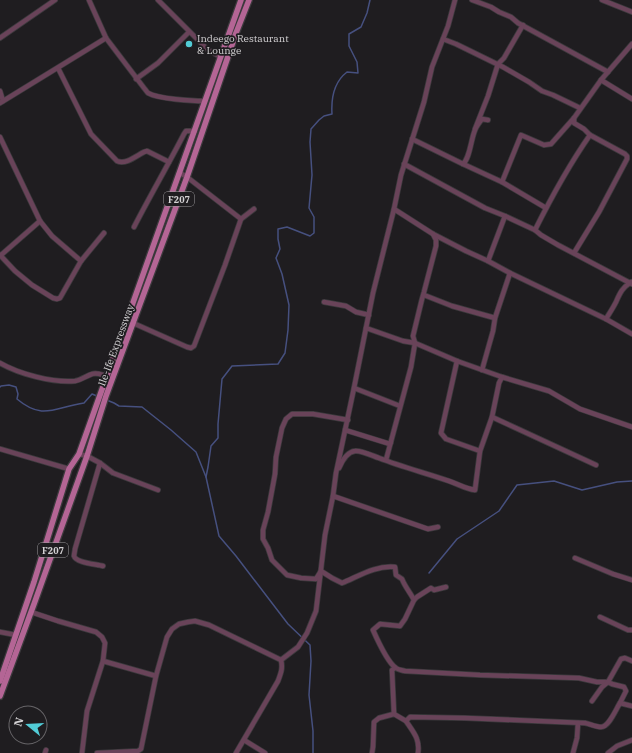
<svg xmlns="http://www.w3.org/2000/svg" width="632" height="753" font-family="'IBM Plex Serif',serif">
  <rect width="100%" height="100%" fill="#1f1d20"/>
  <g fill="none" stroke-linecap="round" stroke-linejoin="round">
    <g stroke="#46507f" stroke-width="1.5">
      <path d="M0 387 1 386 9 385 16 387 18 394 17 399C43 421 55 407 84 403L92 394 114 403 119 406 142 407 171 430 196 452 206 477 219 536 236 556 288 624 310 645 311 661 309 695 313 731V753"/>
      <path d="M206 477 208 467 211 446 218 438V424L222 379 232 366 278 364 285 353 288 330 289 305 282 274 276 258 280 249 278 239V229L287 227 310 236 314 233V217L309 208 312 175 310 142 311 129 319 120 324 116 332 114C331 98 334 82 347 72L358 73 357 62 349 46V34L361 27 367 13 370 0"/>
      <polyline points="429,573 457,539 499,511 517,485 554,481 582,490 617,482 632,481"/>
    </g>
    <g stroke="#3c3a3d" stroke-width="6">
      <g id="minor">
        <path d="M89 0 106 38 144 88C145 89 147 92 148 93 158 99 193 101 205 101"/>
        <polyline points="158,0 208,50 221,57"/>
        <polyline points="472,0 491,7 499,12 511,17 518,23 608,72"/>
        <polyline points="602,0 632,12"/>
        <polyline points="0,38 55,0"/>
        <polyline points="443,39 456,44 503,67 529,82 542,91 553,95 580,108"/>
        <path d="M58 68 91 134 117 161C126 165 136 156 144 152L147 151 169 162"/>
        <polyline points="136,79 158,63 189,32"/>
        <polyline points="601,80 632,99"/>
        <polyline points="0,91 3,101"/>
        <polyline points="0,103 106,38"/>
        <polyline points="574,118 574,123 584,129 590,135 625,154 627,156 627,159 599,212 574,253"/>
        <polyline points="475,129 488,96 498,64 504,58 523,25"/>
        <polyline points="0,137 40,221 52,236 81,261"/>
        <path d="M412 139 463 164C470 158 471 139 475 130 476 127 479 123 482 119L488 120"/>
        <polyline points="404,164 485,208 505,216 535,230 541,235 558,245 632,284"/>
        <polyline points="463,164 502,182 546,208"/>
        <polyline points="180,173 187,177 241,219"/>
        <polyline points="502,182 521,135 544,145 551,144 574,118 601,80 632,44"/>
        <polyline points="394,209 433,234 466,251 488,261 510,273 606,319 632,334"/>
        <path d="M134 227C150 196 168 165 184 134L186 131H195"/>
        <path d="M535 230C551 198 569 165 590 135"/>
        <polyline points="0,255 15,271 32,285 53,298 57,299 60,298 81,261 104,233"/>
        <polyline points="1,255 40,221"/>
        <polyline points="488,261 505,216"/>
        <polyline points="424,295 452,306 495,318"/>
        <polyline points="324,302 346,306 356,312 369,315"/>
        <path d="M606 319C609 314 613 308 616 302 620 293 622 288 631 282"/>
        <polyline points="133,323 187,347 191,348 194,346 225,265 241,219 254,209"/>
        <polyline points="366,328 403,341 415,343 457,361 502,377 549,391 580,409 632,427"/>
        <polyline points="457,361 441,433 446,439 480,451"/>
        <path d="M0 363C19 374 53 383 75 381 81 380 86 376 92 374 97 372 102 375 107 376"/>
        <polyline points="482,370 493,331 495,318 510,273"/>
        <polyline points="354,388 400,406"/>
        <polyline points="492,417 596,465"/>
        <path d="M348 420 313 414H292L286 419 282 428 276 457 275 474 268 512 263 530V539L268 548 272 560 287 575 301 578 316 579 321 571 332 578 342 583C359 576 376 565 395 567L396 575 402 579C405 587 410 592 414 600L405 619 400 626 380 624 373 630C377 639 388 663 396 668 398 670 402 670 405 671L480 675 579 678 597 682H608L612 684 624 687 626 691 620 703"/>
        <polyline points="345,430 390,444 391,442"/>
        <polyline points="0,449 69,469"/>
        <polyline points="79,454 87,456 100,463 113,473 158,490"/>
        <polyline points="386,460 411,367 415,343 413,336 422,299 424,292 436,246 436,240 433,234"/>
        <path d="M100 463 75 549C75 551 74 554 74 556 76 563 96 564 103 566"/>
        <path d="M339 468C342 461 347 452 355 451 361 450 373 456 379 458 402 467 426 473 449 481 458 484 466 489 475 490L480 451 492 417 499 383 502 377"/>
        <polyline points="333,496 428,529 438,527"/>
        <polyline points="575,558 613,574 632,580"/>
        <polyline points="414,600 417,597 431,588 434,590 446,587"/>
        <polyline points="31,612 58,621 96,632 102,637 105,643 103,661 156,676"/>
        <polyline points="600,617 628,630 632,630"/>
        <polyline points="0,632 16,635"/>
        <polyline points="592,701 602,687 608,682 621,659 625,658 632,661"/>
        <polyline points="394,714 392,670 395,668"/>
        <polyline points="244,740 265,753"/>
        <polyline points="45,753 46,750"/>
        <polyline points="82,753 87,711 103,661"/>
        <polyline points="97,753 138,751 141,749 156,676 167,637 172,629 179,624 188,622 195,621 209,625 281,660"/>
        <path d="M236 753 278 681C281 673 283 668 281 660L298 647 307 633 316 611 325 535 333 496 336 473 354 388 373 293 394 209 401 175 424 102 432 67 448 26 455 0"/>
        <polyline points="372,753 373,747 374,722 379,718 394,714 406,721"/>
        <path d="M418 753C420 739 414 733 406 721L410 717 465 718 585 723C590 724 596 727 601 727 609 727 616 709 620 703L632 706"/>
        <polyline points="573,753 577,738 578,723"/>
        <polyline points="608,753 617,746 632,740"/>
      </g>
    </g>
    <g stroke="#3c3a3d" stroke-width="8">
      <g id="major">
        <polyline points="0,681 34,582 69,469 79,454 241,0"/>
        <polyline points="0,696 34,604 87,456 106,396 187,177 236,33 249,0"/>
      </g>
    </g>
    <use href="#minor" stroke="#694359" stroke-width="4.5"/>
    <use href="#major" stroke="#b46595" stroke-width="5.5"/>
  </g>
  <circle fill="#52ccd6" stroke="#1f1d20" stroke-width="1.5" cx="189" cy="44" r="4"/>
  <g text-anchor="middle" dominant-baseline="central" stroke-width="3.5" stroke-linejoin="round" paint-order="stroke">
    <g fill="#1f1d20" stroke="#9e9c9e" stroke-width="1">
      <rect x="164" y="192" width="30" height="14" rx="3"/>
      <rect x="38" y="543" width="30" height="14" rx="3"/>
    </g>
    <g font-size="9" font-weight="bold" fill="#d4d2d4">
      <text x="179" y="199">F207</text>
      <text x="53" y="550">F207</text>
    </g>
    <g font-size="10" fill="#d4d2d4" stroke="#1f1d20" text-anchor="start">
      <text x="197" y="38">Indeego Restaurant<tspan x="197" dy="12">&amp; Lounge</tspan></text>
    </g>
    <g font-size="10" fill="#d4d2d4" stroke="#1f1d20">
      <text transform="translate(116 345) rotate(-70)">Ile-Ife Expressway</text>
    </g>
  </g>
  <g transform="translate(28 725) rotate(288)"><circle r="19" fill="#1f1d20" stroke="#676568"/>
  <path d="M0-3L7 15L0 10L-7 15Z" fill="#52ccd6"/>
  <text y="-6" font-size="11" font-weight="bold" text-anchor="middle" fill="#d4d2d4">N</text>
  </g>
</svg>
